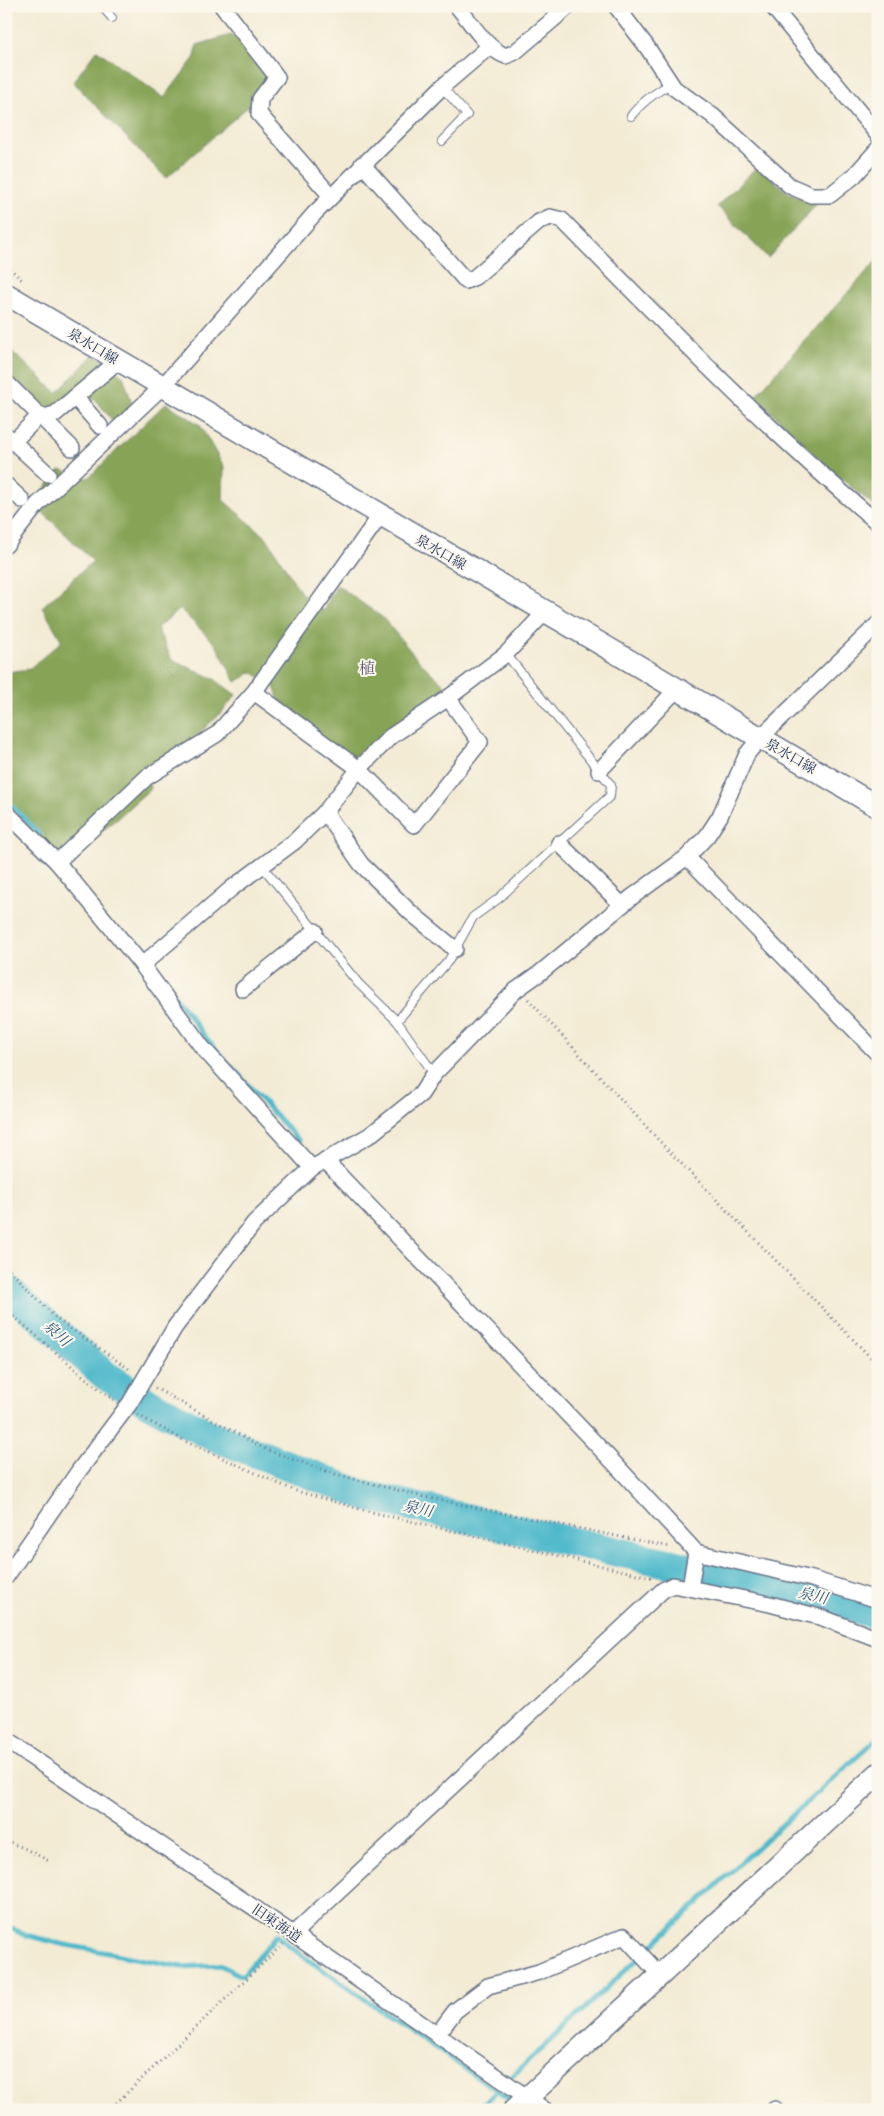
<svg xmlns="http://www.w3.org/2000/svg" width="884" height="2116" font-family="'Libre Caslon Text','Noto Serif JP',serif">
  <rect width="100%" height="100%" fill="#fbf7ec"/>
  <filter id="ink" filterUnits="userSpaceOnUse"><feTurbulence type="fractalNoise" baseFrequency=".02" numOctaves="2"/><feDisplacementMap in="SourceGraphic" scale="10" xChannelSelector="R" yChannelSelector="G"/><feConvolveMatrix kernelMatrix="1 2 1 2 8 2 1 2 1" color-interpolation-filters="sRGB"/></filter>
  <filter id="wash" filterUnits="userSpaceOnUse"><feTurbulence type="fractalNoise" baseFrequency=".0096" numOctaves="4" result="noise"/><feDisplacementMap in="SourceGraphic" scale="20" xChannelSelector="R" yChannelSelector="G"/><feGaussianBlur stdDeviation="1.12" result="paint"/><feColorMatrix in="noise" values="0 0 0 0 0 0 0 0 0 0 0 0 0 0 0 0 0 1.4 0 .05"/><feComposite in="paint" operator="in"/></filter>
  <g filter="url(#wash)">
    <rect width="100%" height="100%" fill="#f3ebd4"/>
    <g fill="#87a457" stroke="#516a5a">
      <polygon points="234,34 268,78 251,104 166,178 73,82 97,50 164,98 195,57 197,45"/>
      <polygon points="758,166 786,191 816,205 768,258 717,206"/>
      <polygon points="878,259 878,509 827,467 755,396"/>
      <polygon points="6,346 57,393 94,354 123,376 133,406 116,425 95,399 57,419 29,397 6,372"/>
      <polygon points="166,403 200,425 224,467 223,500 267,538 301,593 323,611 337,585 383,618 419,661 449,689 343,765 320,751 284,715 274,686 252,672 236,682 216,645 180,609 157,628 172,660 213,678 236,695 221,713 147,781 151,788 68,862 6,803 6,675 8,672 29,669 62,641 42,607 93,561 33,503 60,470 88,478"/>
    </g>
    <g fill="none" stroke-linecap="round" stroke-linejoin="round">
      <g stroke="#4fb9cb" stroke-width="5">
        <polyline points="6,800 40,835"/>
        <polyline points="149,961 208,1041 299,1141"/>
        <polyline points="6,1925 22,1934 61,1944 182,1967 220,1965 242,1976 277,1935 290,1947 515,2103"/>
        <polyline points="507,2081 765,1840 878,1738"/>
        <polyline points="478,2110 499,2089"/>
      </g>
      <polyline stroke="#4fb9cb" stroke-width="30" points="6,1288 105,1375 151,1404 210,1435 366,1496 834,1600 878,1616"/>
    </g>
  </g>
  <g filter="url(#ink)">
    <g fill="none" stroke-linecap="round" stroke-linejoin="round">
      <g stroke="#677187" stroke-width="10">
        <g id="lane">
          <polyline points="102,6 112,18"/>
          <polyline points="442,87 467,115 442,141"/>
          <path d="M631 116C642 101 656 93 671 83"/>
          <polyline points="262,866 358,983 397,1021 434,1074"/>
          <polyline points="397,1021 449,960 473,917 498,899 610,796 611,785 506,654"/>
        </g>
      </g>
      <g stroke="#677187" stroke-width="18">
        <g id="street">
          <polyline points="222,6 277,77 260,99 259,114 331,196"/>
          <path d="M457 6C471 22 486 49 506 56L515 52 569 6"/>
          <polyline points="616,6 647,47 674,88 713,116 790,186 811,195 830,195 854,176 878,149"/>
          <polyline points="772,6 878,135"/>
          <path d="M362 164 466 281 475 277 539 222 550 217 562 220C665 324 766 429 878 523"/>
          <polyline points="6,382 72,448"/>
          <polyline points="75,397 100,426"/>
          <polyline points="7,436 48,474"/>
          <polyline points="6,442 17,438 36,419 55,414 118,361"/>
          <polyline points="6,485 22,500"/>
          <polyline points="6,545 37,505 162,387 315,213 442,87 490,46"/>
          <polyline points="254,692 359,769 414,825 480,742 448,698"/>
          <polyline points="599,771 677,689"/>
          <polyline points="6,812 57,862 142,965 202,1047 312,1168"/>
          <polyline points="325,812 361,864 410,912 455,949"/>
          <polyline points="559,843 622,905"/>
          <polyline points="687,857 878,1054"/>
          <polyline points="57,862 147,777 217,734 254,692 380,516"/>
          <polyline points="142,965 232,888 294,842 325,812 359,769 390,737 448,698 506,654 545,612"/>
          <polyline points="243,989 315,931"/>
          <polyline points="325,1160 615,1464 696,1552 812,1579 878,1600"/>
          <polyline points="6,1577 78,1472 130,1403 175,1327 254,1223 312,1168 370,1135 421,1094 434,1074 516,990 540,973 632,897 687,857 707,836 720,816 747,754 760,738 878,624"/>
          <polyline points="690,1588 696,1552"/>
          <polyline points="6,1740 293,1934 545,2110"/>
          <polyline points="293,1934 663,1590 673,1585 770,1604 823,1618 878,1639"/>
          <polyline points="437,2035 455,2011 488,1986 539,1972 624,1936 660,1975"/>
          <polyline points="775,2109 775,2110"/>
        </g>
      </g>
      <g stroke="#677187" stroke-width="24">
        <g id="secondary">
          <polyline points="6,294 878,807"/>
          <polyline points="514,2110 878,1774"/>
        </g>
      </g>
      <g stroke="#677187" stroke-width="3" stroke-dasharray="1 4" stroke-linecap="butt">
        <polyline points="6,265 22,280"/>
        <polyline points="528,999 666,1148 878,1365"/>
        <polyline points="6,1266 57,1319 132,1371"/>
        <polyline points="6,1310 89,1381 114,1400"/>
        <polyline points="155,1388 267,1450 335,1474 424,1497 671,1547"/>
        <polyline points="138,1415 185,1441 293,1490 367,1511 654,1578"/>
        <polyline points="6,1841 24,1848 49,1861"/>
        <polyline points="109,2110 283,1944"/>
      </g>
      <use href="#lane" stroke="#fff" stroke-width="8"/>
      <use href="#street" stroke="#fff" stroke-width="15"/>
      <use href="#secondary" stroke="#fff" stroke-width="21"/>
    </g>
  </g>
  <g text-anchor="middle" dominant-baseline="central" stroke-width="4" stroke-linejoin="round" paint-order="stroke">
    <g font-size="14" fill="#1b2f5e" stroke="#fbf7ec">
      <text transform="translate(93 346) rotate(31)">泉水口線</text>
      <text transform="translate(441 552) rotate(30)">泉水口線</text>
      <text transform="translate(791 756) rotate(30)">泉水口線</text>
      <text transform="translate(277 1923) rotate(34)">旧東海道</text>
    </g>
    <g font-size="15" font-style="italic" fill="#2b587f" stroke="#fbf7ec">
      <text transform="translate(57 1333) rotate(41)">泉川</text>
      <text transform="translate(418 1508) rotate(12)">泉川</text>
      <text transform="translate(813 1595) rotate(13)">泉川</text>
    </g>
    <g font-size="16" fill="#695a75" stroke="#fbf7ec">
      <text x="367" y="668">植</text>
    </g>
  </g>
  <rect width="884" height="2116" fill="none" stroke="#fbf7ec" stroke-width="25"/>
</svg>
